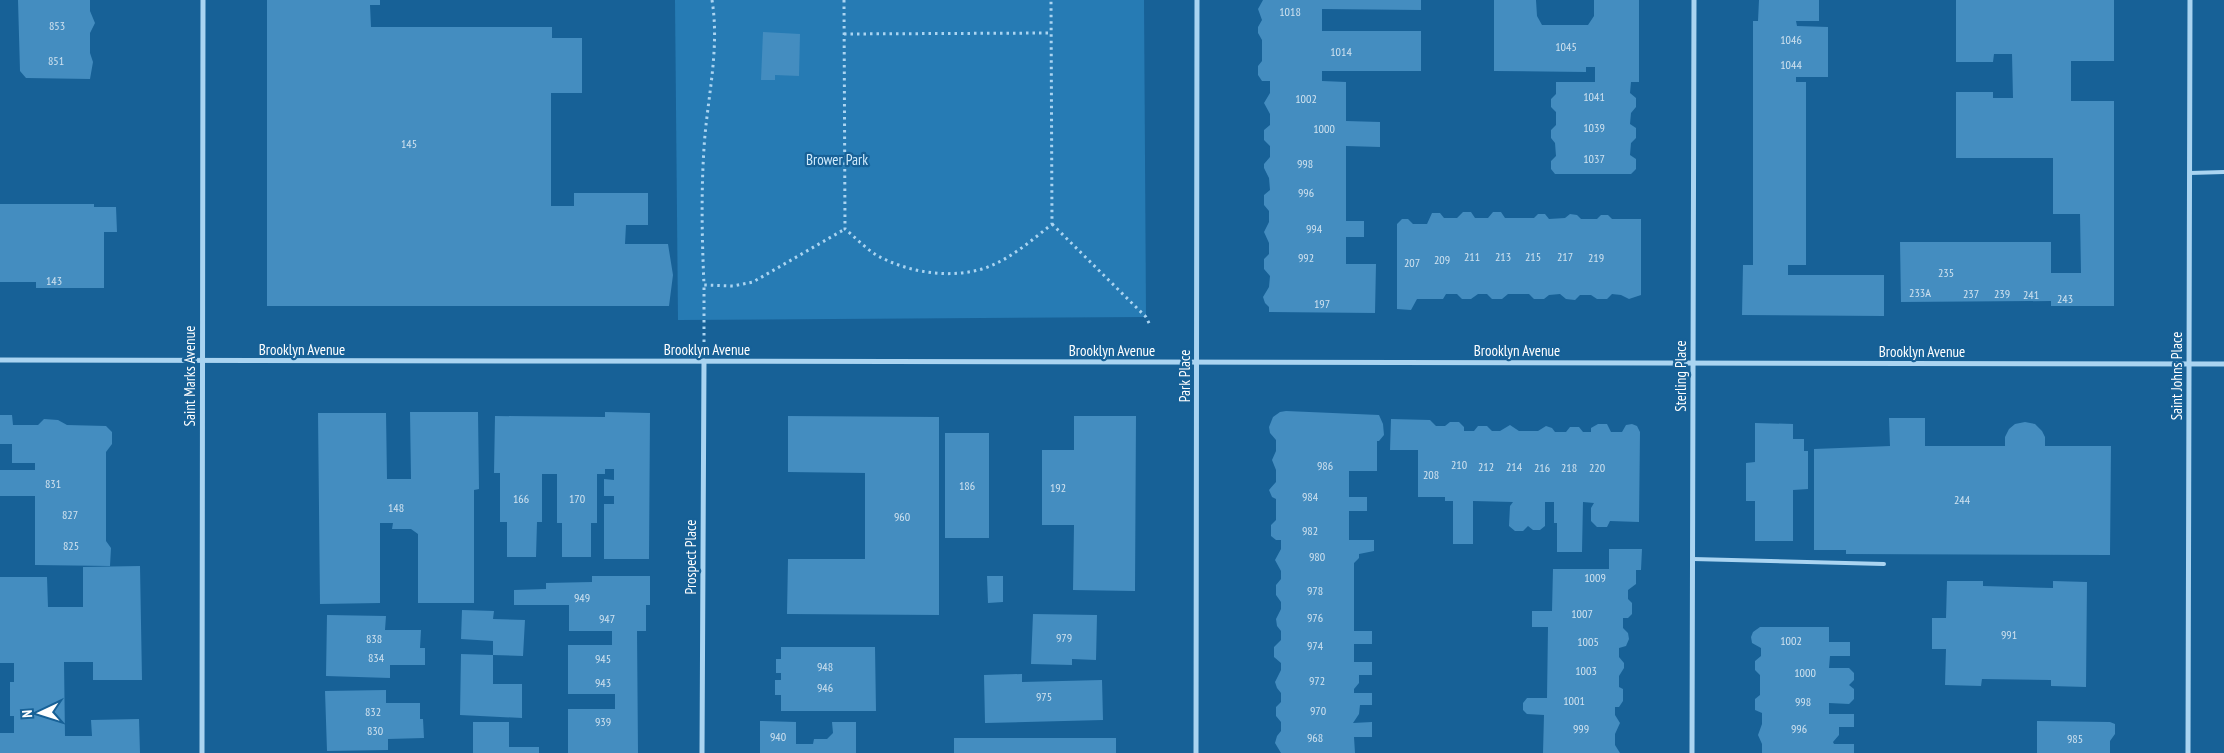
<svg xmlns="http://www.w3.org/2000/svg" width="2224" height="753" font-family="'PT Sans Narrow',sans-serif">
  <rect width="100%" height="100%" fill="#176197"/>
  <polygon fill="#267bb4" points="675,0 1144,0 1146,317 678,320"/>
  <g fill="#448dc0">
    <polygon points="18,0 90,0 90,11 95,23 90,33 90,53 93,62 90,79 26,78 20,71"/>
    <polygon points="267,0 380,0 380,5 370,5 371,27 552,27 552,38 582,38 582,93 551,93 551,206 574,206 574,193 648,193 648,225 626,225 625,244 668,244 673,275 669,306 267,306"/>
    <polygon points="1263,0 1421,0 1421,10 1322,9 1322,31 1421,31 1421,71 1322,71 1322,81 1346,82 1346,121 1380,122 1380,147 1346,146 1346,221 1364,221 1364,237 1346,237 1346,264 1376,264 1375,313 1269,312 1269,307 1265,303 1263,297 1269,287 1270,276 1264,269 1264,259 1269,254 1269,243 1264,232 1269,222 1269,211 1264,205 1264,195 1270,190 1269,178 1264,168 1264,164 1270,157 1270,146 1264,140 1264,130 1270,125 1270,114 1264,103 1270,93 1270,81 1262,81 1258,75 1258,66 1262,61 1262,40 1258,33 1258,27 1262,20 1258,9"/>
    <polygon points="1494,0 1536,0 1537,16 1542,25 1588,25 1594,16 1594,0 1639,0 1639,82 1631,82 1630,93 1636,98 1636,107 1631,113 1630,124 1636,128 1636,138 1631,143 1630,155 1636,159 1636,169 1631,174 1555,174 1551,169 1551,161 1556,156 1555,143 1551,138 1551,130 1556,125 1556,112 1551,107 1551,99 1556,94 1556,82 1595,82 1595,67 1586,67 1586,72 1494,71"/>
    <polygon points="1759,0 1819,0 1819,21 1796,21 1797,26 1828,27 1828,77 1796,77 1796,82 1806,82 1806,265 1788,265 1788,275 1884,275 1884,316 1742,315 1743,265 1753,265 1753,21 1758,21"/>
    <polygon points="1956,0 2114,0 2114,61 2071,61 2071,101 2114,101 2114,306 2051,306 2051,301 1901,302 1900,242 2051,242 2051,273 2081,273 2080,214 2053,214 2053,158 1956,158 1956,92 1993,92 1993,98 2013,98 2012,54 1994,54 1993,62 1956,62"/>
    <polygon points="763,32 800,34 799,76 775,75 775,80 761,80"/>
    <polygon points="0,204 94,204 94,207 116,207 117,232 104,232 104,288 36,288 36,282 0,282"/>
    <polygon points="1463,212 1471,212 1475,218 1488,218 1493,212 1501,212 1505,218 1534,218 1538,214 1545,214 1549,219 1565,218 1570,214 1577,215 1581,219 1597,219 1601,215 1608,215 1612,219 1641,219 1641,295 1629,299 1621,295 1612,294 1607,299 1597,299 1591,295 1580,295 1575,300 1566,299 1560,294 1549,295 1544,299 1534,299 1529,294 1508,294 1502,299 1492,299 1487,294 1478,294 1471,299 1462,299 1457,294 1446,294 1443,299 1417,299 1411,310 1397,309 1397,224 1402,219 1408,219 1413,224 1427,224 1432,213 1440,213 1444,218 1457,218"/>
    <polygon points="1286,411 1379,415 1383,424 1384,435 1379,441 1377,441 1377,471 1349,471 1349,497 1367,497 1367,511 1349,511 1349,540 1374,540 1374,551 1359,554 1359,558 1354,563 1354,631 1372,631 1372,644 1354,644 1354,662 1372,662 1372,675 1359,675 1359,683 1354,689 1354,693 1372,693 1372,705 1360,705 1359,714 1353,723 1372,722 1372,737 1354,737 1355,753 1281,753 1275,743 1277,736 1281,731 1281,722 1276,716 1276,707 1281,702 1281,693 1277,688 1275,682 1281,670 1281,663 1274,657 1274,647 1281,640 1281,631 1277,626 1276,619 1281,609 1281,602 1276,595 1276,585 1281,579 1281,571 1275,560 1281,549 1281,540 1276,540 1271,536 1271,525 1276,520 1276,499 1272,497 1269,490 1276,482 1276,470 1272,460 1276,451 1276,440 1270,433 1269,427 1273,417 1280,412"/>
    <polygon points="410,412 478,412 479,489 474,490 474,603 418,603 418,534 411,529 392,529 393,523 380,523 380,603 320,604 318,413 386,413 387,479 411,479"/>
    <polygon points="605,412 650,413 649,559 604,559 604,504 614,504 614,496 604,496 604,479 614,480 614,469 605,469 605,474 597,474 597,523 591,523 591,557 562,557 562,523 557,523 557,474 542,474 542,522 537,522 536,557 507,557 507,522 500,522 500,473 494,473 495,416 605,417"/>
    <polygon points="0,415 12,415 13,425 38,425 44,419 58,420 67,425 106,426 112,432 112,444 106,452 106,541 111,548 110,566 35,565 35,496 0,496 0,470 35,470 35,463 12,463 12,444 0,444"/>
    <polygon points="788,416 939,417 939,615 787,614 788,559 865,559 865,473 788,472"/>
    <polygon points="1074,416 1136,416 1135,591 1073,590 1074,525 1042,525 1042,450 1074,450"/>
    <polygon points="1889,418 1925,418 1925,446 2005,446 2005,437 2009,429 2015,424 2025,422 2035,424 2042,431 2045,437 2045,446 2111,446 2110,555 1846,554 1846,550 1814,550 1814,449 1890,446"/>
    <polygon points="1391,419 1430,420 1436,426 1445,426 1450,422 1459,422 1464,427 1464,431 1474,431 1478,426 1487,426 1492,431 1500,431 1510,425 1519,431 1538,431 1546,426 1552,428 1555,432 1566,432 1570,427 1579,427 1583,432 1591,432 1591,428 1598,424 1607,424 1611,432 1622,432 1626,425 1632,424 1637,426 1640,432 1639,522 1610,521 1607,527 1597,527 1591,521 1591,508 1594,503 1583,502 1582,552 1557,552 1557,523 1554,523 1554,502 1545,502 1545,526 1540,530 1533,530 1528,526 1523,531 1515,531 1509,526 1510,506 1513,502 1473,501 1473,544 1453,544 1453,501 1445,501 1445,497 1418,497 1418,450 1390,450"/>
    <polygon points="1755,423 1793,424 1793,439 1804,439 1804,451 1808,451 1808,489 1793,490 1793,541 1755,541 1755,501 1746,501 1746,463 1755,462"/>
    <rect x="945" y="433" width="44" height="105"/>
    <polygon points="1609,549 1642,549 1641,570 1636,570 1636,584 1628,590 1628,599 1632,603 1632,614 1628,618 1623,618 1623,628 1628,633 1629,639 1626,646 1619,648 1619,657 1624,663 1624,668 1619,676 1619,687 1623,689 1623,701 1619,707 1615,707 1615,715 1620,723 1615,734 1615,745 1620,753 1543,753 1544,715 1527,714 1523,710 1523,703 1527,698 1547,698 1548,627 1532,627 1532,611 1552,611 1553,569 1609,569"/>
    <polygon points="140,566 142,680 93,680 93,662 64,662 65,736 92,736 91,720 139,719 140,753 0,753 0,733 14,733 14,716 10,716 10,682 14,682 14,663 0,663 0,577 47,577 48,607 83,607 83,567"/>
    <polygon points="592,576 650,576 650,605 646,605 646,631 637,631 638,753 568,753 568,709 615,709 615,694 568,694 568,645 612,645 612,631 569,631 569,605 514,605 514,590 546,589 546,583 592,582"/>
    <polygon points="987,576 1003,576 1003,602 988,603"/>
    <polygon points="1947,581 1983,581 1983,586 2053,588 2053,581 2087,582 2086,687 2051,686 2051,680 1982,679 1981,686 1945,685 1946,649 1932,649 1932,618 1946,618"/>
    <polygon points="462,610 494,611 493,619 525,620 523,656 493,655 493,641 461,639"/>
    <polygon points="1033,614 1097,615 1096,660 1072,659 1072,665 1031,664"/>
    <polygon points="327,615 386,616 385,630 421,630 420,648 425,648 425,665 390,665 390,678 326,676"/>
    <polygon points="1760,627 1829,627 1829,642 1850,642 1850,656 1830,656 1829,668 1849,668 1854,673 1854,680 1849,685 1854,689 1854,699 1849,704 1829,703 1829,714 1854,714 1854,727 1839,727 1839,735 1833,742 1834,744 1854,744 1854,753 1762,753 1762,744 1758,735 1762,724 1762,713 1755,710 1755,699 1760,695 1760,675 1755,670 1755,661 1761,656 1761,648 1752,643 1751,637 1753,632"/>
    <polygon points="781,647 875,647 876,711 781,711 781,695 775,695 775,680 781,680 781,673 776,673 776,659 781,659"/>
    <polygon points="461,654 493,655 493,684 522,684 522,718 460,715"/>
    <polygon points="1022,674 1022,682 1102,680 1103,720 985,723 984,675"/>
    <polygon points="386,690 386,703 420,703 420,719 423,719 424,738 388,739 388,750 327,751 325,691"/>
    <polygon points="760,721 796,722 796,744 813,744 814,739 827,739 833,733 832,722 856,722 856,753 760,753"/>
    <polygon points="2037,721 2110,722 2115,724 2115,734 2110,741 2110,753 2037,753"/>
    <polygon points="473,722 509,722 509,747 539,747 539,753 473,753"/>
    <rect x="954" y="738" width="162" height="15"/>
  </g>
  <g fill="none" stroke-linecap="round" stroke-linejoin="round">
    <g stroke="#aad4f1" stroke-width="3" stroke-dasharray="2.5 4" stroke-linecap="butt">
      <path d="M712 0C720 50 707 99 704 148 701 194 702 240 704 285L733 286 753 282 845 229"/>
      <path d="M844 0 845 229C856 238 866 249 878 256 908 272 948 279 982 269 1008 261 1031 241 1052 224L1051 0"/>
      <polyline points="844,34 1051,33"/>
      <polyline points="1052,224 1146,317 1150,325"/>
      <polyline points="704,342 704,285"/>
    </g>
    <g stroke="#aad4f1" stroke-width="4">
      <polyline points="2190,173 2224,172"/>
      <polyline points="1693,559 1884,564"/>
    </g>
    <g stroke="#aad4f1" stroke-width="5">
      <polyline points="0,360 2224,364"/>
      <polyline points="202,753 203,0"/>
      <polyline points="702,753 704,361"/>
      <polyline points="1196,753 1197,0"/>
      <polyline points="1692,753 1694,0"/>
      <polyline points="2188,753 2190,0"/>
    </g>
  </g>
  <g text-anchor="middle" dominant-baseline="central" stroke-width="4.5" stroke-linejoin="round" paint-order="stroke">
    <g font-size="12" fill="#d0e2ef">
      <text x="1290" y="11">1018</text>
      <text x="57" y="25">853</text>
      <text x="1791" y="39">1046</text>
      <text x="1566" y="46">1045</text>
      <text x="1341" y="51">1014</text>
      <text x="56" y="60">851</text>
      <text x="1791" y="64">1044</text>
      <text x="1594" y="96">1041</text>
      <text x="1306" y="98">1002</text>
      <text x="1594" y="127">1039</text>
      <text x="1324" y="128">1000</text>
      <text x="409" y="143">145</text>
      <text x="1594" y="158">1037</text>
      <text x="1305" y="163">998</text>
      <text x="1306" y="192">996</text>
      <text x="1314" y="228">994</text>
      <text x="1472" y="256">211</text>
      <text x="1503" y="256">213</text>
      <text x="1533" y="256">215</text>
      <text x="1565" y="256">217</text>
      <text x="1306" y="257">992</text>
      <text x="1596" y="257">219</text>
      <text x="1442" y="259">209</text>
      <text x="1412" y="262">207</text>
      <text x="1946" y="272">235</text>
      <text x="54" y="280">143</text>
      <text x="1920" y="292">233A</text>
      <text x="1971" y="293">237</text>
      <text x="2002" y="293">239</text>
      <text x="2031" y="294">241</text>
      <text x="2065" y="298">243</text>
      <text x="1322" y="303">197</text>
      <text x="1459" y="464">210</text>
      <text x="1325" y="465">986</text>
      <text x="1486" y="466">212</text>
      <text x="1514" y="466">214</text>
      <text x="1542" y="467">216</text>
      <text x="1569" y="467">218</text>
      <text x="1597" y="467">220</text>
      <text x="1431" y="474">208</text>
      <text x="53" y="483">831</text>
      <text x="967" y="485">186</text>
      <text x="1058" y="487">192</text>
      <text x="1310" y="496">984</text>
      <text x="521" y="498">166</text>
      <text x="577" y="498">170</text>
      <text x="1962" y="499">244</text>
      <text x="396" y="507">148</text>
      <text x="70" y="514">827</text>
      <text x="902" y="516">960</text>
      <text x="1310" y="530">982</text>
      <text x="71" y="545">825</text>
      <text x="1317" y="556">980</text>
      <text x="1595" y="577">1009</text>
      <text x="1315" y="590">978</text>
      <text x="582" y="597">949</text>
      <text x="1582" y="613">1007</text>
      <text x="1315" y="617">976</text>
      <text x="607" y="618">947</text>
      <text x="2009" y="634">991</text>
      <text x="1064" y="637">979</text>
      <text x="374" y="638">838</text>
      <text x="1791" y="640">1002</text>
      <text x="1588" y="641">1005</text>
      <text x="1315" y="645">974</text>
      <text x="376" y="657">834</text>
      <text x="603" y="658">945</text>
      <text x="825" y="666">948</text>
      <text x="1586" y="670">1003</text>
      <text x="1805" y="672">1000</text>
      <text x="1317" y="680">972</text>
      <text x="603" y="682">943</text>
      <text x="825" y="687">946</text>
      <text x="1044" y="696">975</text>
      <text x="1574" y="700">1001</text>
      <text x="1803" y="701">998</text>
      <text x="1318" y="710">970</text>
      <text x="373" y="711">832</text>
      <text x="603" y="721">939</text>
      <text x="1581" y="728">999</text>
      <text x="1799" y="728">996</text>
      <text x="375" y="730">830</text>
      <text x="778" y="736">940</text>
      <text x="1315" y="737">968</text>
      <text x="2075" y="738">985</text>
    </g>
    <g font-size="15" fill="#d1ebfc" stroke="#176197">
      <text x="837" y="159">Brower Park</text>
    </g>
    <g font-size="15" fill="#fff" stroke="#176197">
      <text x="302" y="349">Brooklyn Avenue</text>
      <text x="707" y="349">Brooklyn Avenue</text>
      <text x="1112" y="350">Brooklyn Avenue</text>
      <text x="1517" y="350">Brooklyn Avenue</text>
      <text x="1922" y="351">Brooklyn Avenue</text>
      <text transform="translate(189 376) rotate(-90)">Saint Marks Avenue</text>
      <text transform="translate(1184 376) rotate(-90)">Park Place</text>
      <text transform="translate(1680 376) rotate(-90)">Sterling Place</text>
      <text transform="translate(2176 376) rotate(-90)">Saint Johns Place</text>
      <text transform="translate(690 557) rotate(-90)">Prospect Place</text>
    </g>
  </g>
  <g transform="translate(40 713) rotate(266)" stroke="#176197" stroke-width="4" paint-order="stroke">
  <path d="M0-4L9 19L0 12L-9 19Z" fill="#ffffff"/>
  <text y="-8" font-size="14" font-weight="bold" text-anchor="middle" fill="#ffffff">N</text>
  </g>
</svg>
